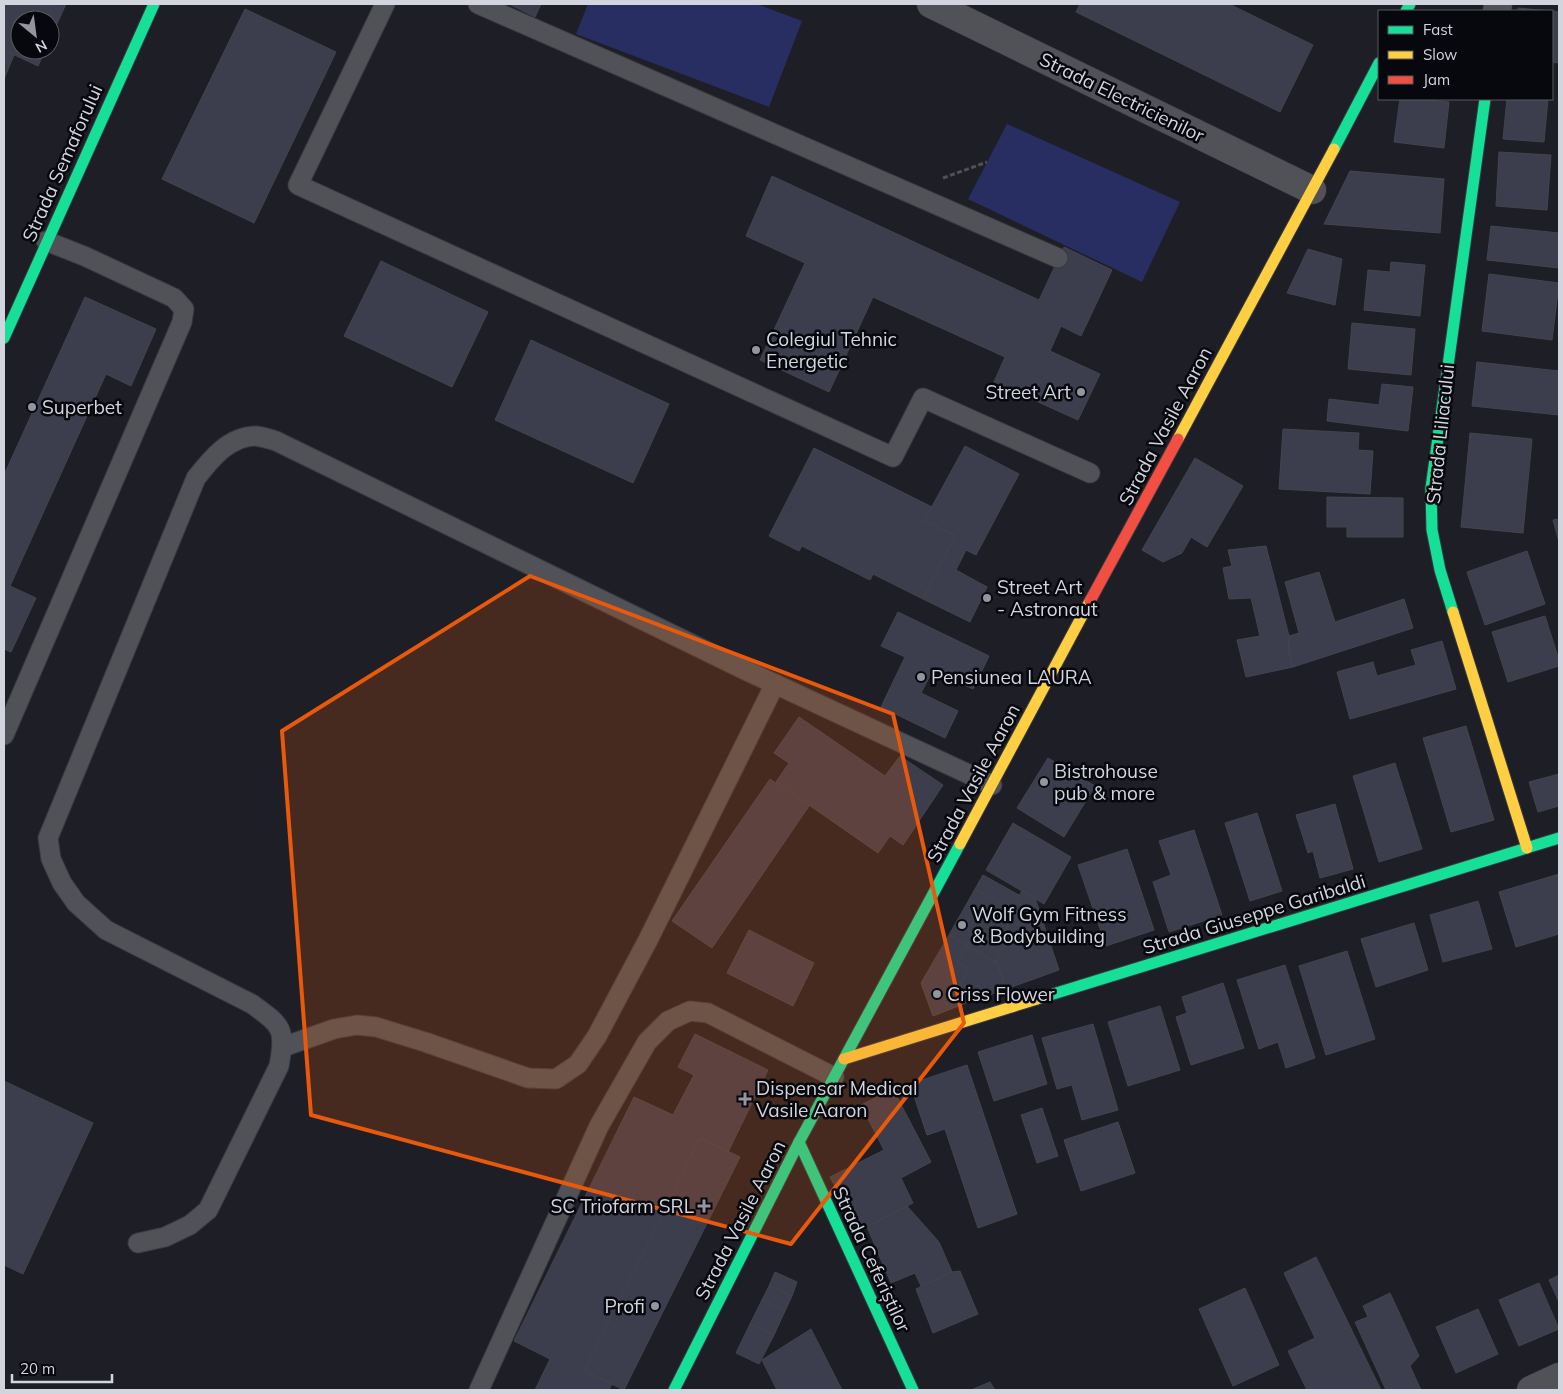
<svg xmlns="http://www.w3.org/2000/svg" width="1563" height="1394" font-family="Mulish,sans-serif">
  <rect width="100%" height="100%" fill="#1e1f26"/>
  <g fill="#282e62">
    <polygon points="588,4 757,4 802,21 769,107 576,34"/>
    <polygon points="1007,124 1180,202 1142,282 968,199"/>
  </g>
  <g fill="#3c3d4d" stroke="#44454b">
    <polygon points="4,4 66,4 50,39 50,20 20,20 20,50 45,50 38,66 4,50"/>
    <polygon points="509,4 541,4 535,17"/>
    <polygon points="1080,4 1229,4 1313,45 1280,112 1076,12"/>
    <polygon points="1518,8 1550,11 1518,11"/>
    <polygon points="245,9 336,52 254,223 162,179"/>
    <polygon points="1552,11 1559,12 1559,63 1552,62"/>
    <polygon points="4,50 14,55 4,79"/>
    <polygon points="1400,99 1418,99 1449,102 1444,148 1394,142"/>
    <polygon points="1507,99 1548,99 1544,142 1503,139"/>
    <polygon points="1499,152 1551,155 1547,210 1496,206"/>
    <polygon points="1350,171 1444,179 1440,233 1324,224"/>
    <polygon points="772,176 1039,300 1064,247 1112,270 1081,336 1061,326 1050,351 1100,374 1078,420 994,382 1005,357 873,297 829,392 760,360 805,263 746,236"/>
    <polygon points="1491,226 1559,233 1559,268 1487,260"/>
    <polygon points="1308,249 1342,259 1335,305 1287,293"/>
    <polygon points="381,261 488,312 452,387 344,336"/>
    <polygon points="1391,262 1425,265 1420,316 1364,310 1368,270 1390,272"/>
    <polygon points="1489,274 1559,283 1552,340 1482,331"/>
    <polygon points="85,297 156,329 131,386 106,374 10,586 36,598 11,652 4,649 4,475"/>
    <polygon points="1352,323 1415,329 1411,375 1348,369"/>
    <polygon points="531,340 669,404 633,483 495,420"/>
    <polygon points="1477,362 1559,371 1559,415 1472,406"/>
    <polygon points="1382,384 1413,387 1408,431 1327,421 1329,399 1379,405"/>
    <polygon points="1283,429 1359,433 1358,450 1373,451 1370,494 1279,489"/>
    <polygon points="1470,433 1532,439 1523,533 1461,527"/>
    <polygon points="965,446 1019,474 976,555 966,550 956,570 987,587 970,622 923,599 955,536 924,521"/>
    <polygon points="814,448 932,507 924,521 955,536 923,599 873,574 870,580 802,546 799,551 769,536"/>
    <polygon points="1195,458 1243,486 1207,547 1191,537 1182,553 1163,562 1142,550"/>
    <polygon points="1327,497 1403,498 1403,537 1347,537 1347,527 1327,527"/>
    <polygon points="1559,519 1559,542 1553,520"/>
    <polygon points="1266,546 1289,636 1289,654 1293,667 1246,677 1237,640 1260,636 1251,598 1229,599 1223,568 1232,566 1228,550"/>
    <polygon points="1527,551 1545,604 1485,625 1467,572"/>
    <polygon points="1319,572 1335,622 1404,599 1413,628 1293,667 1289,654 1289,636 1299,633 1285,582"/>
    <polygon points="898,612 989,656 973,689 933,670 921,693 958,711 945,738 881,707 905,657 881,646"/>
    <polygon points="1545,616 1559,660 1559,666 1508,682 1492,632"/>
    <polygon points="1442,641 1456,689 1350,719 1337,672 1373,662 1377,676 1416,665 1411,650"/>
    <polygon points="799,717 885,776 900,756 943,785 903,845 890,836 878,853 776,782 789,763 774,753"/>
    <polygon points="1466,726 1494,820 1451,832 1423,738"/>
    <polygon points="1048,758 1095,786 1064,837 1017,808"/>
    <polygon points="1395,763 1422,849 1379,862 1353,776"/>
    <polygon points="1559,774 1559,806 1538,812 1529,782"/>
    <polygon points="770,779 809,806 712,948 672,921"/>
    <polygon points="1335,804 1353,869 1320,878 1313,851 1308,853 1296,815"/>
    <polygon points="1257,813 1282,891 1250,901 1225,823"/>
    <polygon points="1013,823 1071,857 1044,904 986,870"/>
    <polygon points="1194,830 1222,915 1169,932 1153,882 1171,875 1159,841"/>
    <polygon points="1127,849 1154,930 1106,946 1078,865"/>
    <polygon points="1559,874 1559,934 1516,947 1499,892"/>
    <polygon points="983,875 1019,895 1011,909 975,889"/>
    <polygon points="975,889 1022,916 995,962 949,935"/>
    <polygon points="1022,891 1035,898 1059,970 1006,989 996,960 1022,916 1011,909"/>
    <polygon points="1478,901 1492,949 1443,962 1430,915"/>
    <polygon points="1414,923 1428,970 1376,987 1361,939"/>
    <polygon points="749,930 814,963 793,1006 727,973"/>
    <polygon points="949,935 967,946 958,962 969,968 960,985 966,1003 933,1016 921,983"/>
    <polygon points="967,946 995,962 996,960 1006,989 966,1003 960,985 969,968 958,962"/>
    <polygon points="1347,951 1375,1039 1326,1055 1299,966"/>
    <polygon points="1285,965 1315,1058 1286,1068 1278,1042 1259,1049 1237,980"/>
    <polygon points="1223,983 1244,1048 1191,1065 1176,1017 1187,1013 1182,997"/>
    <polygon points="1160,1006 1180,1070 1128,1086 1108,1022"/>
    <polygon points="1093,1024 1118,1110 1082,1120 1072,1085 1057,1089 1042,1038"/>
    <polygon points="695,1034 768,1070 728,1152 700,1138 584,1371 612,1384 609,1390 535,1390 550,1359 514,1341 634,1097 673,1115 694,1075 678,1067"/>
    <polygon points="1032,1035 1047,1084 994,1101 978,1052"/>
    <polygon points="967,1065 1017,1214 978,1228 945,1129 927,1135 910,1084"/>
    <polygon points="4,1081 93,1123 23,1274 4,1265"/>
    <polygon points="893,1089 931,1162 901,1178 913,1203 858,1231 830,1177 884,1150 861,1105"/>
    <polygon points="1042,1108 1058,1156 1037,1163 1021,1115"/>
    <polygon points="1118,1122 1135,1173 1081,1191 1064,1140"/>
    <polygon points="700,1138 740,1157 624,1390 584,1371"/>
    <polygon points="907,1206 939,1242 952,1272 921,1286 915,1273 891,1283 867,1227"/>
    <polygon points="1316,1257 1381,1390 1307,1390 1288,1351 1315,1338 1284,1273"/>
    <polygon points="960,1271 978,1314 933,1333 916,1289 952,1272"/>
    <polygon points="775,1272 797,1282 792,1296 769,1286"/>
    <polygon points="1559,1275 1559,1302 1549,1280"/>
    <polygon points="1539,1283 1559,1329 1519,1346 1499,1300"/>
    <polygon points="769,1286 792,1296 785,1311 762,1300"/>
    <polygon points="1245,1288 1279,1365 1233,1386 1199,1309"/>
    <polygon points="1390,1293 1419,1356 1410,1366 1421,1390 1386,1390 1355,1322 1368,1317 1363,1306"/>
    <polygon points="762,1300 785,1311 774,1335 750,1324"/>
    <polygon points="1478,1309 1498,1354 1456,1373 1436,1327"/>
    <polygon points="750,1324 774,1335 759,1364 736,1353"/>
    <polygon points="811,1329 842,1390 777,1390 762,1360"/>
    <polygon points="990,1382 995,1390 971,1390"/>
  </g>
  <g fill="none" stroke-linecap="round" stroke-linejoin="round">
    <g stroke="#393a40" stroke-width="21">
      <g id="lane">
        <polyline points="385,4 298,185 893,457 923,398 1090,473"/>
        <polyline points="478,4 1058,258"/>
        <polyline points="4,735 182,322 184,309 174,298 84,256 46,241"/>
        <polyline points="283,1047 334,1029 357,1025 376,1027 425,1042 528,1078 556,1079 578,1064 597,1036 648,940 775,684"/>
        <path d="M138 1243 165 1237 190 1225 208 1210 279 1066C286 1028 282 1026 252 1004L106 930 76 903 62 883 51 859 48 838 196 478C211 459 229 436 256 436 263 437 270 439 276 441L745 670 992 785"/>
        <polyline points="479,1390 599,1126 647,1042 668,1021 690,1011 708,1013 834,1077"/>
      </g>
    </g>
    <g stroke="#393a40" stroke-width="29">
      <g id="street">
        <polyline points="931,4 1312,190"/>
        <polyline points="1497,11 1498,4"/>
        <polyline points="1531,1390 1559,1377"/>
      </g>
    </g>
    <g stroke="#393a40" stroke-width="13">
      <g id="fast">
        <polyline points="1406,11 1410,4"/>
        <polyline points="1334,149 1379,63"/>
        <polyline points="4,338 154,4"/>
        <polyline points="1453,612 1440,570 1432,530 1431,488 1485,99"/>
        <polyline points="1037,999 1559,838"/>
        <polyline points="799,1142 913,1390"/>
        <polyline points="674,1390 799,1142 960,844"/>
      </g>
    </g>
    <g stroke="#393a40" stroke-width="13">
      <g id="slow">
        <polyline points="1178,439 1334,149"/>
        <polyline points="1453,612 1527,848"/>
        <polyline points="960,844 1090,601"/>
        <polyline points="844,1059 1037,999"/>
      </g>
    </g>
    <g stroke="#393a40" stroke-width="13">
      <polyline id="jam" points="1090,601 1178,439"/>
    </g>
    <polyline stroke="#505156" stroke-width="3" stroke-dasharray="5 2.5" stroke-linecap="butt" points="943,178 987,162"/>
    <use href="#lane" stroke="#515257" stroke-width="19"/>
    <use href="#street" stroke="#515257" stroke-width="28"/>
    <use href="#fast" stroke="#16e098" stroke-width="11"/>
    <use href="#slow" stroke="#ffcf43" stroke-width="11"/>
    <use href="#jam" stroke="#f24e42" stroke-width="11"/>
  </g>
  <path fill="#e8590c" fill-opacity="0.2" stroke="#e8590c" stroke-width="4" stroke-linejoin="round" d="M530 576 893 714 964 1023 791 1244 311 1115 282 731Z"/>
  <g fill="#94959e" stroke="#07080d" stroke-width="2">
    <circle cx="756" cy="350" r="5"/>
    <circle cx="1081" cy="392" r="5"/>
    <circle cx="32" cy="407" r="5"/>
    <circle cx="987" cy="598" r="5"/>
    <circle cx="921" cy="677" r="5"/>
    <circle cx="1044" cy="782" r="5"/>
    <circle cx="962" cy="925" r="5"/>
    <circle cx="937" cy="994" r="5"/>
    <path d="M742.5 1091.5h5v5h5v5h-5v5h-5v-5h-5v-5h5z"/>
    <path d="M701.5 1198.5h5v5h5v5h-5v5h-5v-5h-5v-5h5z"/>
    <circle cx="655" cy="1306" r="5"/>
  </g>
  <g text-anchor="middle" dominant-baseline="central" stroke-width="5" stroke-linejoin="round" paint-order="stroke">
    <g font-size="19" fill="#d3d5de" stroke="#07080d">
      <text transform="translate(1122 97) rotate(26)">Strada Electricienilor</text>
      <text transform="translate(62 163) rotate(-66)">Strada Semaforului</text>
      <text transform="translate(1165 426) rotate(-62)">Strada Vasile Aaron</text>
      <text transform="translate(1440 434) rotate(-84)">Strada Liliacului</text>
      <text transform="translate(973 783) rotate(-62)">Strada Vasile Aaron</text>
      <text transform="translate(1254 914) rotate(-17)">Strada Giuseppe Garibaldi</text>
      <text transform="translate(740 1220) rotate(-63)">Strada Vasile Aaron</text>
      <text transform="translate(872 1259) rotate(65)">Strada Ceferiștilor</text>
    </g>
    <g font-size="19" fill="#d3d5de" stroke="#07080d" text-anchor="start">
      <text x="766" y="339">Colegiul Tehnic<tspan x="766" dy="22">Energetic</tspan></text>
      <text x="1071" y="392" text-anchor="end">Street Art</text>
      <text x="42" y="407">Superbet</text>
      <text x="997" y="587">Street Art<tspan x="997" dy="22">- Astronaut</tspan></text>
      <text x="931" y="677">Pensiunea LAURA</text>
      <text x="1054" y="771">Bistrohouse<tspan x="1054" dy="22">pub &amp; more</tspan></text>
      <text x="972" y="914">Wolf Gym Fitness<tspan x="972" dy="22">&amp; Bodybuilding</tspan></text>
      <text x="947" y="994">Criss Flower</text>
      <text x="756" y="1088">Dispensar Medical<tspan x="756" dy="22">Vasile Aaron</tspan></text>
      <text x="694" y="1206" text-anchor="end">SC Triofarm SRL</text>
      <text x="645" y="1306" text-anchor="end">Profi</text>
    </g>
  </g>
  <rect width="1563" height="1394" fill="none" stroke="#d3d5de" stroke-width="10"/>
  <rect x="1378" y="10" width="175" height="90" fill="#07080d" stroke="#595a61"/>
  <rect x="1388" y="26" width="25" height="8" fill="#16e098" stroke="#595a61"/>
  <text x="1423" y="35" font-size="15" fill="#d3d5de">Fast</text>
  <rect x="1388" y="51" width="25" height="8" fill="#ffcf43" stroke="#595a61"/>
  <text x="1423" y="60" font-size="15" fill="#d3d5de">Slow</text>
  <rect x="1388" y="76" width="25" height="8" fill="#f24e42" stroke="#595a61"/>
  <text x="1423" y="85" font-size="15" fill="#d3d5de">Jam</text>
  <g transform="translate(35 35) rotate(151)"><circle r="24" fill="#07080d" stroke="#595a61"/>
  <path d="M0-4L9 19L0 12L-9 19Z" fill="#94959e"/>
  <text y="-8" font-size="14" font-weight="bold" text-anchor="middle" fill="#d3d5de">N</text>
  </g>
  <path d="M12 1374v8h100v-8" fill="none" stroke="#d3d5de" stroke-width="2.5"/>
  <text x="20" y="1374" font-size="15" fill="#d3d5de" stroke="#07080d" stroke-width="4" paint-order="stroke">20 m</text>
</svg>
